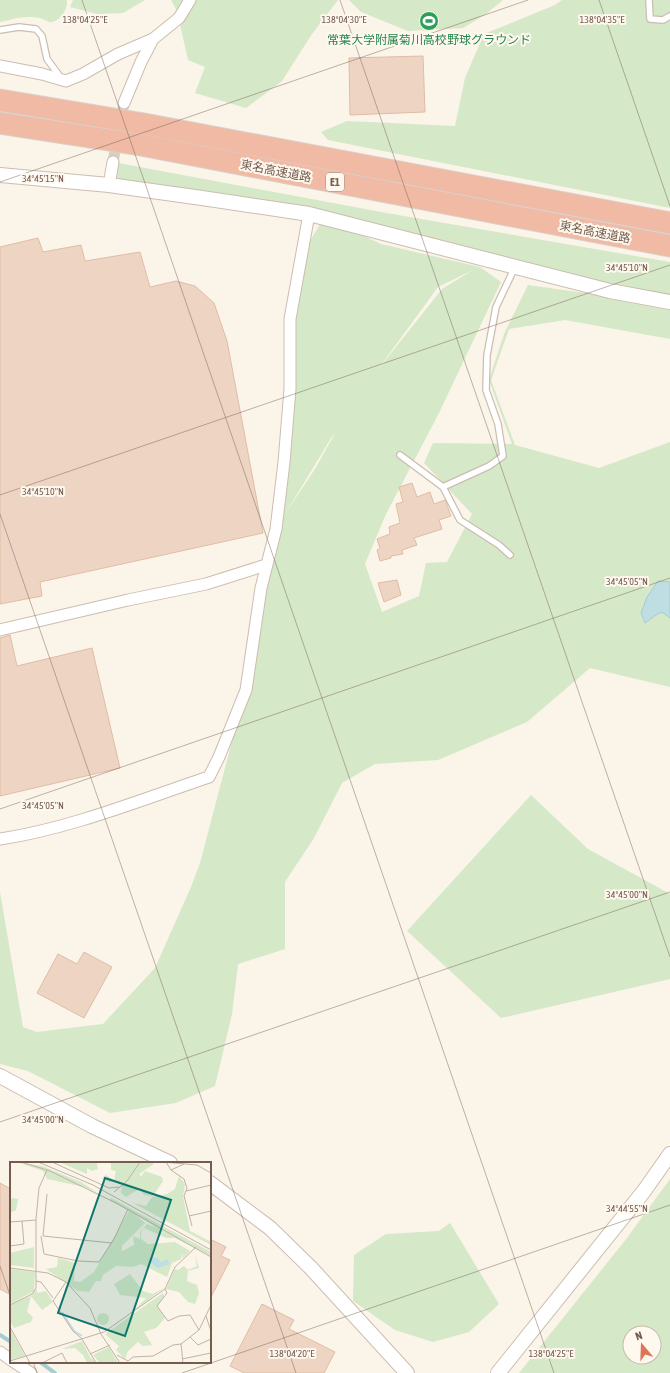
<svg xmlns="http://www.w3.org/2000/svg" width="670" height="1373" font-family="'Asap Condensed','Noto Sans JP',sans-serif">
  <rect width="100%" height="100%" fill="#fbf4e9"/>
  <g fill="#d5e8c8" fill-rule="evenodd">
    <path d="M0 0H67C68 9 60 23 49 22 46 21 43 19 40 18 37 17 32 17 28 17 18 17 10 20 0 22Z"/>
    <polygon points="73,0 145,0 123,13 97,14 70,7"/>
    <polygon points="171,0 338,0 312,34 282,81 246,108 195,93 205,67 188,60 177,11"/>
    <polygon points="349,0 503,0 486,14 463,28 408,31 361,12"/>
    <polygon points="562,0 670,0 670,208 328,140 321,132 347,121 455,126 465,78 484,34 555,5"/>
    <path d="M113 162 392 214 670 262V302L338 224 381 244 480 267 501 282 439 413 386 514 365 564 382 612 419 596 426 563 447 562 472 514 424 463 433 443 512 444 489 380 504 334 528 285 670 305V339L565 320 509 329 491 380 515 445 599 468 670 442V687L590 668 527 722 438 760 375 764 342 783 314 838 285 882V949L238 964 232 1014 215 1086 176 1103 110 1113 28 1071 0 1064V892L23 1027 37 1032 103 1024 155 968 191 887 200 863 250 673 276 529 302 254 322 221 109 185ZM473 270 442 289 376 372 438 287ZM334 435 315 469 285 514 333 435Z"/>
    <polygon points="531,795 588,849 670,894 670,979 501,1018 407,931"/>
    <path d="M670 1179V1373H519L627 1238ZM630 1333H654V1357H630Z"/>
    <polygon points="450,1223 499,1304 469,1332 433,1342 395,1330 353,1301 354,1255 386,1234 439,1231"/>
  </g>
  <path fill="#bfdee4" stroke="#a6ccd4" d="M658 581 670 582V618L662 612C656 614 651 619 645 623L641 613 647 597Z"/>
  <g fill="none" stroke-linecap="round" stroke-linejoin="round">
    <g stroke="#a6ccd4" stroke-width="4">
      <polyline points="0,1335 11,1342"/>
      <polyline points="40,1362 55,1373"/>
    </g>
  </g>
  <g fill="#eed5c3" stroke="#e0bca4">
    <polygon points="423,56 425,112 350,115 349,58"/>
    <polygon points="38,238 43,252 81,245 85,261 140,252 150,287 176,281 195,286 214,303 227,341 263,533 40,582 42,596 0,604 0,247"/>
    <polygon points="412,483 417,497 430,492 434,504 445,500 451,516 439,520 442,529 414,538 417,545 402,550 403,554 391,556 391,558 380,561 377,550 380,548 377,539 390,534 389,527 400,523 396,504 403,502 399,487"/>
    <polygon points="397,580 401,595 384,602 378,583"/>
    <polygon points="10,635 17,666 92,648 120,768 0,796 0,638"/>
    <polygon points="84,952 112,967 84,1018 37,993 58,954 77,964"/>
    <polygon points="0,1183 11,1189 11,1295 0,1289"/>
    <polygon points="210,1239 226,1247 221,1256 230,1260 210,1299"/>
    <polygon points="262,1304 294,1320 289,1329 335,1352 324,1373 244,1373 230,1366"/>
  </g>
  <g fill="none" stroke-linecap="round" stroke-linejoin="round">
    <polyline stroke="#d9cec2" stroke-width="11" stroke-dasharray="11 5.5" stroke-linecap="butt" points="113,162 124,103"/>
    <g stroke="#ccbdb0" stroke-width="8">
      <g id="service">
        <polyline points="649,0 650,19 663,20 670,16"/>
        <polyline points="0,30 19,27 36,29 42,36 47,59 61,78"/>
        <polyline points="400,455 443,487 489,466 503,456 498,424 486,390 487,355 496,307 515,267"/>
        <polyline points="443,487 460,520 499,545 510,555"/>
      </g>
    </g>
    <g stroke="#ccbdb0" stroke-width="13">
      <g id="minor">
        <polyline points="0,66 42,74 66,81 83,74 118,54 153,39 179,18 190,0"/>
        <polyline points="124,103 141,62 153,39"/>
        <polyline points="109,185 113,162"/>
        <polyline points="0,630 128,600 206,584 266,565"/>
        <path d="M0 839C69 829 143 799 209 777L219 757 246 690 261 588 276 529 284 462 290 389V319L309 214"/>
        <polyline points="0,1352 11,1360"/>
        <polyline points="14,1362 31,1373"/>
      </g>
    </g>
    <g stroke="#ccbdb0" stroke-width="16">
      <g id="tertiary">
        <polyline points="0,175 109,185 202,198 309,214 610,291 670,302"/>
        <polyline points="0,1076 92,1126 170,1163"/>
        <polyline points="210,1183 270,1228 311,1268 407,1373"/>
        <polyline points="498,1373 644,1191 670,1154"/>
      </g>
    </g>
    <g stroke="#d8d1cd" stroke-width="23">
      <g id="motorway">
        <polyline points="0,100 144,124 670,223"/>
        <polyline points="0,123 141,145 670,246"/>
      </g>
    </g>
    <use href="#service" stroke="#fff" stroke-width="5.5"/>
    <use href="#minor" stroke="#fff" stroke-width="11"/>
    <use href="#tertiary" stroke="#fff" stroke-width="14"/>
    <use href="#motorway" stroke="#f0baa5" stroke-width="21"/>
  </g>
  <path fill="none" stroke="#745c4e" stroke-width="1" stroke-opacity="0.45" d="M82 0 554 1373M340 0 670 957M599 0 670 206M0 182 528 0M0 495 670 265M0 514 296 1373M0 809 670 578M0 1122 670 892M0 1266 11 1298M33 1362 37 1373M182 1373 670 1205"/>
  <defs>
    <g id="stadium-disc" transform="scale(1)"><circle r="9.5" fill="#2e9e5b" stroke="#fef8ef"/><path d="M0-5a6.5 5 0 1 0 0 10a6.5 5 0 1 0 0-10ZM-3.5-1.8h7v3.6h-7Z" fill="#fff"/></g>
  </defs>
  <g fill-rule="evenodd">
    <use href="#stadium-disc" x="429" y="21"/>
  </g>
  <g text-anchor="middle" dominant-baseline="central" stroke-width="4" stroke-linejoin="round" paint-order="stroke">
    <rect fill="#fef8ef" stroke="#9d8b7e" stroke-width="1" x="326" y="173" width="18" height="18" rx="3"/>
    <g font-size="11" font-weight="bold" fill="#745c4e">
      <text x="335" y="182">E1</text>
    </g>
    <g font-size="12" fill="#27864d" stroke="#fef8ef">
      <text x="429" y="40">常葉大学附属菊川高校野球グラウンド</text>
    </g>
    <g font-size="12" fill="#745c4e" stroke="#fef8ef">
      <text transform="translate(276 171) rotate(11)">東名高速道路</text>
      <text transform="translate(595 232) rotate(11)">東名高速道路</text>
    </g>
  </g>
  <g transform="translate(10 1162)">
    <rect width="201" height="201" fill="#fbf4e9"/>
    <path d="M7 0 32 4 71 20 88 31 74 25 37 17 33 9ZM49 0 87 1 88 7 82 9 77 6V12ZM141 0 144 2 129 12 131 15 135 9 152 15 153 19 143 34 134 33 129 27 116 35 111 31 112 20H99L92 16 96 13 104 18 106 9 101 8V1ZM169 14 175 22 173 35 180 69 201 80V83L123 41 136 44 142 35 157 32 165 27ZM2 36 8 37 6 48 0 51V39ZM101 36 201 90V94L165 76H156L134 66 131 70V77L138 82 165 80 180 89 173 96 172 91 171 97 162 101 157 115 131 102 123 105 106 104 93 113 91 119H86L79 130 68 129 36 107 47 105 48 96 65 101 64 119 70 120 84 110 119 49 99 38ZM123 50 147 66 137 62 130 70V77L123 74 124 83 112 89V84L135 61ZM24 85V106L0 103V91ZM185 92 189 106 178 109 177 119 187 123 189 131 185 142 178 140 169 130 156 127 165 107 168 108 174 104 178 108 187 104ZM0 107 25 110 24 129 0 142ZM120 112 133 129 143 132 155 125 123 150 136 136 110 133 104 122ZM26 127 28 131 36 129 43 140 32 148 21 134 17 150 23 155 21 160 4 166 0 159V145L5 140 21 134ZM153 131 154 135 147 144 155 156 146 166 134 170 142 183 133 184 128 180 118 189 115 197 106 188 109 184 95 172ZM87 157a6 6 0 1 1 12 0a6 6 0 1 1-12 0ZM0 167 15 194 0 198ZM72 179 80 195 86 201H77L73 193 65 186 52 187ZM99 185 108 201H90L83 193Z" fill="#d5e8c8" fill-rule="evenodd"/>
    <path d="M140 95 148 96 151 100 158 97 159 102 148 106 138 99Z" fill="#bfdee4"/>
    <path fill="none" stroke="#bfdee4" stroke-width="2" d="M52 150 64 169 72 174"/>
    <path fill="none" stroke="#c1b2a6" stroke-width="1" d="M11 0 40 9 108 42 201 95M28 0 83 23 201 88M42 0 99 26 109 25M153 0 187 3 201 11M156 0 161 8 174 17 177 26 174 34 182 64M161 8 174 2M176 29 201 23M104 30 117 19 130 0M37 32 33 74 102 81M179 54 201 49M0 60 26 58M31 74 34 92 68 99 89 100 104 77 118 47M0 84 14 82 12 59M0 106 38 111 56 120 80 146 91 172 110 201M26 119 31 120 43 136M56 120 43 139 63 169 72 177 86 201M155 127 157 131 147 144 158 159 169 154 180 153 189 168M0 143 22 132 26 126V57L29 26 37 8M196 154 201 169M0 165 20 201M180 175 188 183 201 177M80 192 100 183M107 193 118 199 123 195 143 194 163 183 171 182M172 197 201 191M0 199 94 170 155 127 165 105 186 85M32 201 52 191 57 201M173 201 171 182 189 168 201 143"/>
    <path fill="#0f766e" fill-opacity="0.15" stroke="#0f766e" stroke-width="2" d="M95 16 161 38 115 174 48 151Z"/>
    <rect width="201" height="201" fill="none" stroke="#745c4e" stroke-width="2"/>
  </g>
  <g font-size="10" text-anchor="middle" fill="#745c4e" stroke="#fef8ef" stroke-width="4" stroke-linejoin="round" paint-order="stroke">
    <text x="344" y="23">138°04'30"E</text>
    <text x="85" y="23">138°04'25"E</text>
    <text x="602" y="23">138°04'35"E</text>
    <text x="43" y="182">34°45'15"N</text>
    <text x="627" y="271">34°45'10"N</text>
    <text x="43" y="495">34°45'10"N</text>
    <text x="627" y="585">34°45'05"N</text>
    <text x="43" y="809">34°45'05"N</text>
    <text x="627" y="898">34°45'00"N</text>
    <text x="43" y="1123">34°45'00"N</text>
    <text x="627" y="1212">34°44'55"N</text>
    <text x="292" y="1357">138°04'20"E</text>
    <text x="551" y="1357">138°04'25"E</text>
  </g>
  <g transform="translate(642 1345) rotate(341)"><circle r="19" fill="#fef8ef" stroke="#c7baaf"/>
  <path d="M0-3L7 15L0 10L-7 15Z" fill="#db7758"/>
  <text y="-6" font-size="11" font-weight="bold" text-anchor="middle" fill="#745c4e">N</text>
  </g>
</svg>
